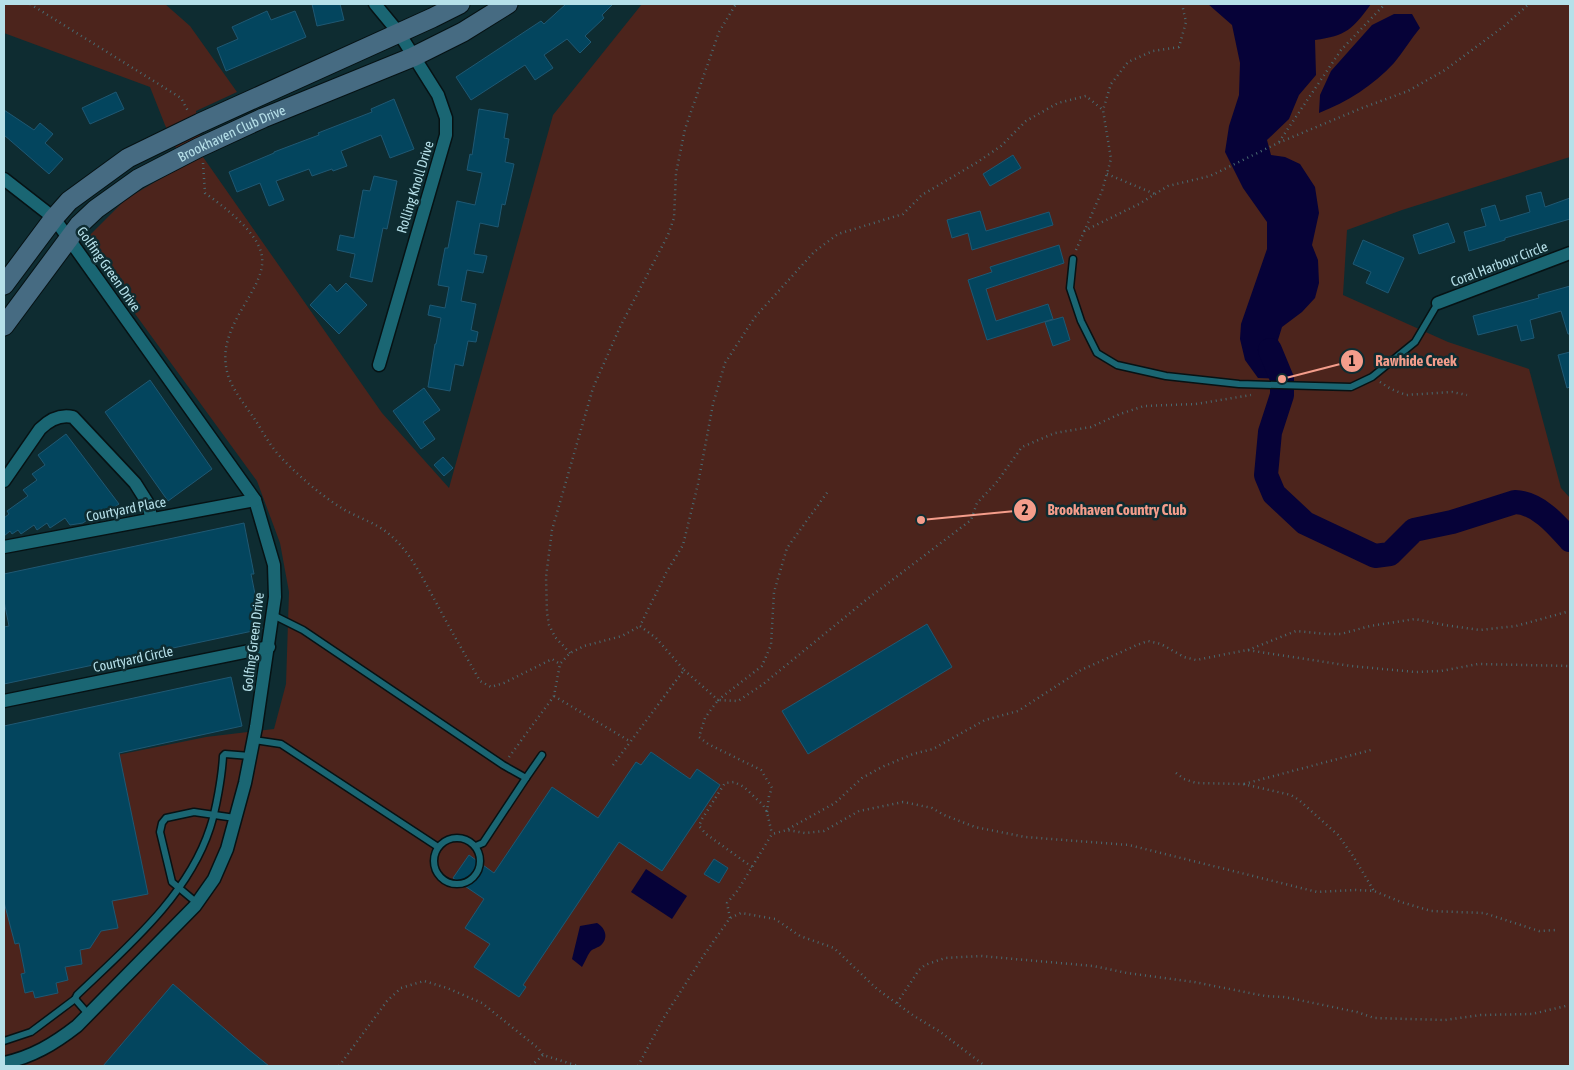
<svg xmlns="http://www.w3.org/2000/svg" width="1574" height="1070" font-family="'Asap Condensed',sans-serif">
  <rect width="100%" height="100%" fill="#0e2c31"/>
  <polygon fill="#4c241c" points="4,4 165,4 190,26 237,92 196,111 203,157 382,413 449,488 553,115 642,4 1570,4 1570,157 1402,210 1347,230 1343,295 1448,342 1529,369 1561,488 1570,498 1570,1066 4,1066 4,778 206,737 274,729 286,684 289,592 280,543 257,481 133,311 85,240 126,199 184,165 165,125 150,87 4,33"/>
  <g fill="#060238">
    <path d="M1208 4H1371C1353 29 1346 36 1315 40L1316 75 1299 95 1289 119 1267 140 1271 155 1285 157 1300 164 1315 187 1319 213 1312 245 1318 260 1319 283 1315 298 1302 312 1282 327 1278 340 1289 371 1286 379 1258 378 1245 360 1240 339 1241 324 1267 249V222L1243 188 1225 152 1229 126 1239 95 1240 63 1232 25Z"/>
    <path d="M1394 14H1412L1420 28C1411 39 1403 52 1394 63 1374 85 1347 102 1319 113L1320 95 1331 71 1372 25Z"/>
    <polygon points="646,869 687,896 672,919 631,892"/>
    <path d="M597 923C606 928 609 939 600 946 597 948 592 949 590 952 587 956 585 962 582 967L572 959 580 926Z"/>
  </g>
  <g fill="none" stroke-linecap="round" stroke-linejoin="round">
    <path stroke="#060238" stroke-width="24" d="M1270 350 1282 379V395L1270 432 1266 475 1274 494 1305 523 1375 556 1390 554 1414 530 1452 522 1515 502C1538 503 1556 524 1570 540"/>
  </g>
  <g fill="#03455e" stroke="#1f5873">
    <polygon points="312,4 340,4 344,20 317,26"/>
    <polygon points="566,4 613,4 602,15 604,18 585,36 591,42 580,53 567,39 544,55 553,68 535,80 525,65 471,100 456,77 541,21 544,24"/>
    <polygon points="267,11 271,20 295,11 306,37 226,71 217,48 238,39 232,27"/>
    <polygon points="116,92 124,109 90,124 82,108"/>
    <polygon points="394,99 414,149 390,158 381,135 341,151 347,166 333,171 332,169 312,176 309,169 276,181 284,200 269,206 260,183 237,192 229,172 274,153 274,152 319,135 318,133 372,112 371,109"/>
    <polygon points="479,109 508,114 504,138 509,139 505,162 514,164 505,205 502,204 498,227 480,223 474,254 487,256 483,273 467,270 461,301 476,304 471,330 478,332 476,342 468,341 463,366 455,364 450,391 428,387 435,344 436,344 441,318 428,315 430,305 445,308 449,287 438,285 445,248 448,248 457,201 475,205 482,173 467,170 470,154 472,155"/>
    <polygon points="4,110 34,130 40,123 53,134 45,143 63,159 49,174 4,135"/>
    <polygon points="1013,155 1021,168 990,186 983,174"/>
    <polygon points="374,176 397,181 387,229 383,228 372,282 350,277 355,254 337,250 340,235 354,238 363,190 370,191"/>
    <polygon points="1541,192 1545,207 1570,198 1570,219 1505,238 1505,240 1469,251 1464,232 1486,226 1481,209 1495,205 1500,221 1530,212 1526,196"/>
    <polygon points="980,211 986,231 1049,212 1053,225 972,250 968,233 952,238 947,220"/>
    <polygon points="1448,223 1455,242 1419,254 1413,235"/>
    <polygon points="1363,240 1404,258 1388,293 1366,283 1371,272 1353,264"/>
    <polygon points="1059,245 1064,263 986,289 996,321 1048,304 1053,319 987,340 968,280 992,272 990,267"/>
    <polygon points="346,283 367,305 339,334 310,305 330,284 337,292"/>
    <polygon points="1570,286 1570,334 1568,334 1561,311 1530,320 1534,338 1521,341 1517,325 1478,335 1473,316 1539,298 1538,295"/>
    <polygon points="1063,317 1070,340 1053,346 1045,322"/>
    <polygon points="1570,352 1570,387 1567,388 1558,355"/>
    <polygon points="150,380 212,469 168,501 105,412"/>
    <polygon points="424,388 440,410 423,422 435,439 421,449 393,411"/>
    <polygon points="66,434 119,504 105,514 102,509 83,523 70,525 65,518 50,528 47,523 37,530 34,525 21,534 18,530 12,534 10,531 4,536 4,518 9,514 7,511 28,496 23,490 37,480 32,474 45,465 38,455"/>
    <polygon points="443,457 453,468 444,476 434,465"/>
    <polygon points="244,523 254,574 251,574 262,629 4,684 4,627 9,626 4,601 4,574"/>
    <polygon points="927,624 952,667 808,754 782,711"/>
    <polygon points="231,677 242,726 119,753 148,894 112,901 118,928 101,931 90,948 80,950 82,964 65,967 68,980 56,983 58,993 35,998 33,991 25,993 21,974 25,973 19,943 15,944 4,902 4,726"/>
    <polygon points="651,752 690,779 697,769 720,785 662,871 619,842 523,985 526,987 519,997 474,967 490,944 465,928 484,899 453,878 469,855 494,873 552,787 598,818 636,762 641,765"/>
    <polygon points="714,859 728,868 719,883 704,874"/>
    <polygon points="173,984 248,1049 269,1066 103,1066"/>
  </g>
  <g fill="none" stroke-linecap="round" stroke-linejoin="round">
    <g stroke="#061214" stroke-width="9">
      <g id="service">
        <polyline points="1073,259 1070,288 1081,321 1097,353 1117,365 1166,376 1239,384 1351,387 1372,377 1415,342 1438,303"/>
        <polyline points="273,615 303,630 503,765 526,778 542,755"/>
        <polyline points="254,740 281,744 438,847"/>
        <circle cx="457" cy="861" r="23"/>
        <polyline points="476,846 483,843 526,778"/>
        <polyline points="197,903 172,882 160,832 162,823 166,818 194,812 235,818"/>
        <polyline points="75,999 89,1015"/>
        <path d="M4 1041 31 1032 75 999 77 995C127 947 188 896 210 828 216 810 222 776 223 756L225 754 250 756"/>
      </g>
    </g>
    <g stroke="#061214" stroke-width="15">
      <g id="minor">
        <polyline points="375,4 399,33 438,95 446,118 446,135 379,365"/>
        <path d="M4 179 54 218 255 500 274 565 275 597 256 727 245 783 227 849 214 879 195 906 77 1026C54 1044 32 1057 4 1063"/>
        <polyline points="1438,303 1570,253"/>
        <path d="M4 481 40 429C49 420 60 414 73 417L135 483 147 502 152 519"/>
        <polyline points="4,547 255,500"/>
        <polyline points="4,701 269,647"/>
      </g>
    </g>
    <g stroke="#061214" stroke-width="21">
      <g id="secondary">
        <polyline points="4,285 54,218 69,201 128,158 200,123 432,18 460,4"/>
        <path id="s1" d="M4 326 79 225 96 209 138 179 198 148 263 118 413 57 463 32 508 4"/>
      </g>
    </g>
    <g stroke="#496b71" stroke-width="2.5" stroke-dasharray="1 4" stroke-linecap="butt">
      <polyline points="30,4 181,98 188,111"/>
      <polyline points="1279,142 1341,50 1385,4"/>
      <path d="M203 163 205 193C223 206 255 230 261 252 272 290 206 328 231 383 237 395 246 407 254 418 261 429 268 442 277 453 293 471 319 494 340 507 355 517 375 522 389 534 411 552 424 581 438 606 451 631 466 656 480 681L491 687 504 683 552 659 560 664 570 653 584 646 622 636 640 626"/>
      <polyline points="1107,174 1155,194"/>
      <polyline points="1084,231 1139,204 1168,186 1210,176 1278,143 1362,108 1408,91 1445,70 1503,27 1529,4"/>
      <polyline points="1076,250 1102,191 1111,159 1103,110 1111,84 1128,62 1153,51 1179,47 1186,22 1182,4"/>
      <polyline points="1380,382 1391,389 1406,395 1452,392 1467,395"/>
      <polyline points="1248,650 1296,631 1326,634 1341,634 1370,626 1415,619 1444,625 1480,630 1516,626 1570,611"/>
      <polyline points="570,653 555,637 549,625 547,613 546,577 552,530 593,388 620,327 668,235 674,218 676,173 685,129 719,32 736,4"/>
      <polyline points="684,670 718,700 762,666 771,645 774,592 787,548 829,490"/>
      <polyline points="554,696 631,742"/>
      <polyline points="509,757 554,696 560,664"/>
      <polyline points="613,765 684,670 656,638 640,626 666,573 683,545 698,484 713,404 725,363 755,317 814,252 838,234 903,214 922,195 976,163 1001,146 1026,121 1058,103 1086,96 1103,110"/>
      <polyline points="1176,773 1184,779 1196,783 1243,784 1291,795 1299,800 1338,835 1353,856 1374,891"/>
      <polyline points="1244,784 1371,750"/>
      <polyline points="767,812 769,796 772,788 761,770 708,744 699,737 705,718 718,700 738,701 762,685 866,600 971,520 977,503 996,483 1022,447 1055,433 1091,427 1120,414 1144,406 1196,404 1251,395"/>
      <polyline points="788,829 835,803 862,778 882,767 913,754 933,749 985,720 1018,711 1081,670 1137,645 1148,641 1161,644 1184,657 1196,660 1247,650 1351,666 1415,672 1441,671 1478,664 1570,666"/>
      <polyline points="752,867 706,834 699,826 702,819 725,783 734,782 744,787 763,805 767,812 772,834"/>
      <polyline points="730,918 727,903 738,890 772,834 787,830 805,833 824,831 859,811 903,802 932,808 944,815 975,827 1025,837 1129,845 1317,892 1356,890 1374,891 1401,902 1431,911 1484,913 1539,931 1556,930"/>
      <polyline points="897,1003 919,970 925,965 945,958 981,956 1093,966 1127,973 1194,982 1265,996 1284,997 1357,1012 1374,1018 1445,1020 1481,1015 1532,1014 1570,1005"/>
      <polyline points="339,1066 387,1001 401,988 424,981 447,988 482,1003 538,1048 543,1055 578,1066"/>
      <polyline points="531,1066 543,1055"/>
      <polyline points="638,1066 663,1019 704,955 730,918 741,913 775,919 800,936 834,948 877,989 914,1016 939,1031 985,1066"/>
    </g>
    <use href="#service" stroke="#1a6673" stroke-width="6"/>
    <use href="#minor" stroke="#1a6673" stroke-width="12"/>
    <use href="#secondary" stroke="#466b82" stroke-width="19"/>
  </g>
  <g text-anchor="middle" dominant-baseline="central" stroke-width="5" stroke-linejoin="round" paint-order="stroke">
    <g font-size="14" fill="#b6e0e9" stroke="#0e2c31">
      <text stroke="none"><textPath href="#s1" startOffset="305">Brookhaven Club Drive</textPath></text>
      <text transform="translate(415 187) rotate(-73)">Rolling Knoll Drive</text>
      <text transform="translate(1499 264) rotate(-21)">Coral Harbour Circle</text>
      <text transform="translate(109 269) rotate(55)">Golfing Green Drive</text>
      <text transform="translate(126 509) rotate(-11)">Courtyard Place</text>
      <text transform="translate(253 642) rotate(-83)">Golfing Green Drive</text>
      <text transform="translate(133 659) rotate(-12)">Courtyard Circle</text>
    </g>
  </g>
  <path fill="none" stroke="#f49d8b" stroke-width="2" d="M1282 379L1352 361M921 520L1025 510"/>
  <g fill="#f49d8b" stroke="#0e2c31" stroke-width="2">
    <circle cx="1282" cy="379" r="5"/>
    <circle cx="921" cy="520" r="5"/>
    <circle cx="1352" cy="361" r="12"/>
    <circle cx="1025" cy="510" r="12"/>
  </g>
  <g font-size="15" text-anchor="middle" font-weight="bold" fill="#111">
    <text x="1352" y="366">1</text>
    <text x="1025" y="515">2</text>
  </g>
  <g font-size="15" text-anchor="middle" font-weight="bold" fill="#f49d8b" stroke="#0e2c31" stroke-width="5" stroke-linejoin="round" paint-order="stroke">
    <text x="1416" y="366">Rawhide Creek</text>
    <text x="1117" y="515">Brookhaven Country Club</text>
  </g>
  <rect width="1574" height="1070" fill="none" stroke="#b6e0e9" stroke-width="10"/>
</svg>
